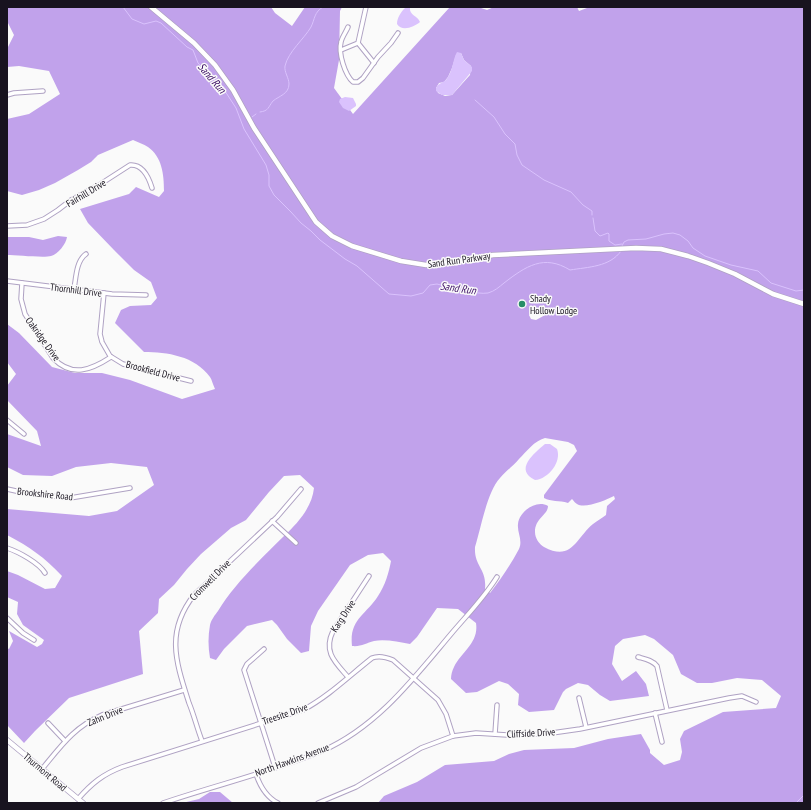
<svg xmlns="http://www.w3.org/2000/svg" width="811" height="810" font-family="'PT Sans Narrow',sans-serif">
  <rect width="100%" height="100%" fill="#fafafa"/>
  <g fill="#c1a2eb" fill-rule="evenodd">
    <path d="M7 7H271L275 13 292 26 305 7H342L340 11 339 60 334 88 353 114 450 7H478L487 10 494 7H577L579 11 587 8 595 7H804V803H378L384 796 417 782 445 765 494 761 509 754 524 750 574 748 608 739 641 734 650 750V753L664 765 680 760 682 752 680 739 684 731 723 712 776 708 781 696 762 680 737 678 712 683H697L681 674 673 655 654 639 645 635 623 639 615 646 612 664 622 681 636 671 646 684 649 696 610 701 600 695 588 685 578 683 566 689 563 692 554 710 529 712 518 705 519 694 508 684 499 681 477 692 466 693 451 679C451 675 452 671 454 667 462 651 479 643 476 623L458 609 437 608 417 637 410 644C399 642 385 639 374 641 366 643 361 647 352 646 349 619 366 615 378 596 385 586 389 572 391 561L383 553 368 555 350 565 318 611 311 626 309 651 301 653 287 639 277 625 272 620 247 626 224 649 216 660 210 658C208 647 208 636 210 625 211 620 215 615 218 611 235 583 261 559 284 536 298 523 312 507 314 488L300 475 284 476 269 492 246 520 231 528 201 554 187 569 174 585 159 599 158 613 139 631 143 674 69 698 35 731 24 743 7 725V648L9 649 13 641 9 631 37 647 42 644 44 640 23 625 17 614 18 602 7 597V571L18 575 45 589 55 588 62 576C44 557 30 547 7 535V509L89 516 117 511 154 485 147 467 111 463 76 467 52 476 23 475 7 467V434L41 446 37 431 7 400V386L16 374 7 362V324L19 333 52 367 75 373H102L130 380 182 399 215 389C213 385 212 380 210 377 195 356 167 352 144 352L115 323 121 310 130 306 151 305 157 298 151 282 134 270 114 250 88 223 80 209 129 194 136 187 159 197 164 191C164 174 162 157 148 147 144 144 137 142 133 140L98 155 91 162 78 170 55 183 39 190 22 195 7 191V119L29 114 60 94 49 71 19 66 7 67V49L14 35 7 21ZM461 53 464 60 471 66 470 75 452 95 445 96 438 93 436 88 439 83 444 82 448 77 452 68 456 55ZM544 305 547 314 536 320 531 319 529 315ZM545 438 568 442 574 445 577 451 544 495V498C551 502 559 500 568 503L572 499C574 501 575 503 577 504 585 509 606 500 614 496L615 499 607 506 606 515C602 518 597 521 593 524 576 538 572 562 544 547 539 544 535 538 535 532 535 518 548 515 548 506 536 499 519 512 518 524 517 533 523 540 519 549 511 564 501 579 490 593L485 589C487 568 474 567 475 547 481 528 487 492 500 478 506 471 513 466 519 459 527 451 534 441 545 438Z"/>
    <path d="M58 236 67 237C66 244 58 254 51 256 44 258 16 255 7 255V237H29L43 240Z"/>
    <polygon points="210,792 220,792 233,803 182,803 199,799"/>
  </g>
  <g fill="#dac2fd">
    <path d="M408 7 410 8C409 15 418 16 420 22 414 27 402 32 397 24 397 18 401 12 405 8Z"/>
    <path d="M457 52 461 53 464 60 472 67V71L452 95H442L436 91V88C439 82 445 83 448 77 453 69 453 59 457 52Z"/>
    <polygon points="345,97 353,98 356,104 356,106 349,111 343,108 339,102 340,99"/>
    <path d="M545 444H550L557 449C562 462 548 479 535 480 514 470 533 454 545 444Z"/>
  </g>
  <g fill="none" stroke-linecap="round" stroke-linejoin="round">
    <g stroke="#dac2fd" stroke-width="1">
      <path d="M123 7 132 19 144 24 156 21 161 23 187 47 193 50 198 63 223 88 236 108 244 129 266 165 269 175V186L274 195 291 212 301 223 311 231 320 240 345 259 357 266 389 294 411 296 423 293 430 285 437 284C449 287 477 295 488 293 495 291 499 287 504 283 526 266 544 254 570 270 588 267 610 267 621 251"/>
      <polyline points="475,100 494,117 505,134 515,144 517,155 522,165 544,180 571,192 583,205 592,211 592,215"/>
      <path d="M260 112C269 111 268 107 273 101 279 96 289 94 289 84 289 78 284 72 285 66 288 52 304 39 311 27 315 19 314 12 323 7"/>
      <polyline points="252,117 256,114"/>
      <polyline points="593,218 595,231 600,236 608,233 609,234 609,241 615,245 622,244"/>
      <polyline points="622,246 624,242 628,240 646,239 664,234 673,233 680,235 688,241 693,248 705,256 731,265 758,271 771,283 796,291 804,290"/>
      <polyline points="796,803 804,795"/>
    </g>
    <g stroke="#afa2c3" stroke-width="5.5">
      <g id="minor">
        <path d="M348 27C346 32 342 37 341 42 338 53 345 75 353 82H358L363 78 378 57 391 43 398 33"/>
        <polyline points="358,43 374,63"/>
        <polyline points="341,50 358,43 366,7"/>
        <polyline points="7,95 14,93 43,91"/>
        <path d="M7 226 27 225 44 219 58 210 71 200 99 185 130 165C143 164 149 178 152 188"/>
        <polyline points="7,281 112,294 146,295"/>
        <path d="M22 283 21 299 25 314 53 358C72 378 91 370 111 357"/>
        <path d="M74 289C76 278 76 261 86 254"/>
        <polyline points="104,293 100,334 102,342 110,356 123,364 191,381"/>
        <polyline points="7,420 24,434"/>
        <polyline points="7,489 25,493 70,498 130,488"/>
        <polyline points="272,521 296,543"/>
        <path d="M7 548C19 552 39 563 45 573"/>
        <polyline points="7,618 23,633 34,640"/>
        <polyline points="264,649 247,664 244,670 275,767"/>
        <path d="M638 657C645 659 652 660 657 666L667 710"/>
        <path d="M348 677C335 662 323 652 333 631L369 576"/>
        <polyline points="579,698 586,727"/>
        <polyline points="655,713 662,742"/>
        <polyline points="48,723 65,741"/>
        <polyline points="495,734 497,705"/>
        <path d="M202 741C197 728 194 715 189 703 176 662 165 632 194 595L277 517 301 489"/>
        <path d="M42 769C61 746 74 727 102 715L184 690"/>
        <path d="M256 774C260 786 266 797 278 803"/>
        <path d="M78 799C91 784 103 774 122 767L303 710C329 696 349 676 372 658 379 655 386 657 393 660L438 700 446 714 453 736"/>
        <path d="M163 803C216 785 271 772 322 751 377 727 414 678 451 634 467 615 484 598 497 577"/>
        <polyline points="318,803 356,787 421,748 453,736 476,733 507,735 545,734 580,729 729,698 742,696 756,702"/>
      </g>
    </g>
    <g stroke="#afa2c3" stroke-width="6">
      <g id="tertiary">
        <polyline points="151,7 194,43 215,65 233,90 254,128 316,222 332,236 352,246 401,261 426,265 455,262 493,255 636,248 661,249 688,256 708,263 735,274 773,294 804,304"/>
        <polyline points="7,740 83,803"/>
      </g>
    </g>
    <use href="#minor" stroke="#fff" stroke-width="3.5"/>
    <use href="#tertiary" stroke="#fff" stroke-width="4.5"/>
  </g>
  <circle fill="#278d68" stroke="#fafafa" stroke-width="1.5" cx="522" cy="304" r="4"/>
  <g text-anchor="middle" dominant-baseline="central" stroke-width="3" stroke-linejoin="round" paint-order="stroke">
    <g font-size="10" fill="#18131f" stroke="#fafafa">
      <text transform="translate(86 193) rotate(-31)">Fairhill Drive</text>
      <text transform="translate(459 260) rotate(-8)">Sand Run Parkway</text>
      <text transform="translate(76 290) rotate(7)">Thornhill Drive</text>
      <text transform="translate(43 339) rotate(54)">Oakridge Drive</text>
      <text transform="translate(153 371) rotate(15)">Brookfield Drive</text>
      <text transform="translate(45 494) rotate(6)">Brookshire Road</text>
      <text transform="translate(210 580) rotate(-45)">Cromwell Drive</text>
      <text transform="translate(343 616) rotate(-57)">Karg Drive</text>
      <text transform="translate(285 714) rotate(-19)">Treesite Drive</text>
      <text transform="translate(105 716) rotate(-22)">Zahn Drive</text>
      <text transform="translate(531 733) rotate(-3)">Cliffside Drive</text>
      <text transform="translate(292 760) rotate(-20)">North Hawkins Avenue</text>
      <text transform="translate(45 772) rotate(40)">Thurmont Road</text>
    </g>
    <g font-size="10" fill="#18131f" stroke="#fafafa" text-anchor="start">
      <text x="530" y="298">Shady<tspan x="530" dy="12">Hollow Lodge</tspan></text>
    </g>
    <g font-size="11" font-style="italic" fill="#3f1266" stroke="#fafafa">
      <text transform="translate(212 78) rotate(49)">Sand Run</text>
      <text transform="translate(458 288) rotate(8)">Sand Run</text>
    </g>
  </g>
  <rect width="811" height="810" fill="none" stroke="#18131f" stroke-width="16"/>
</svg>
